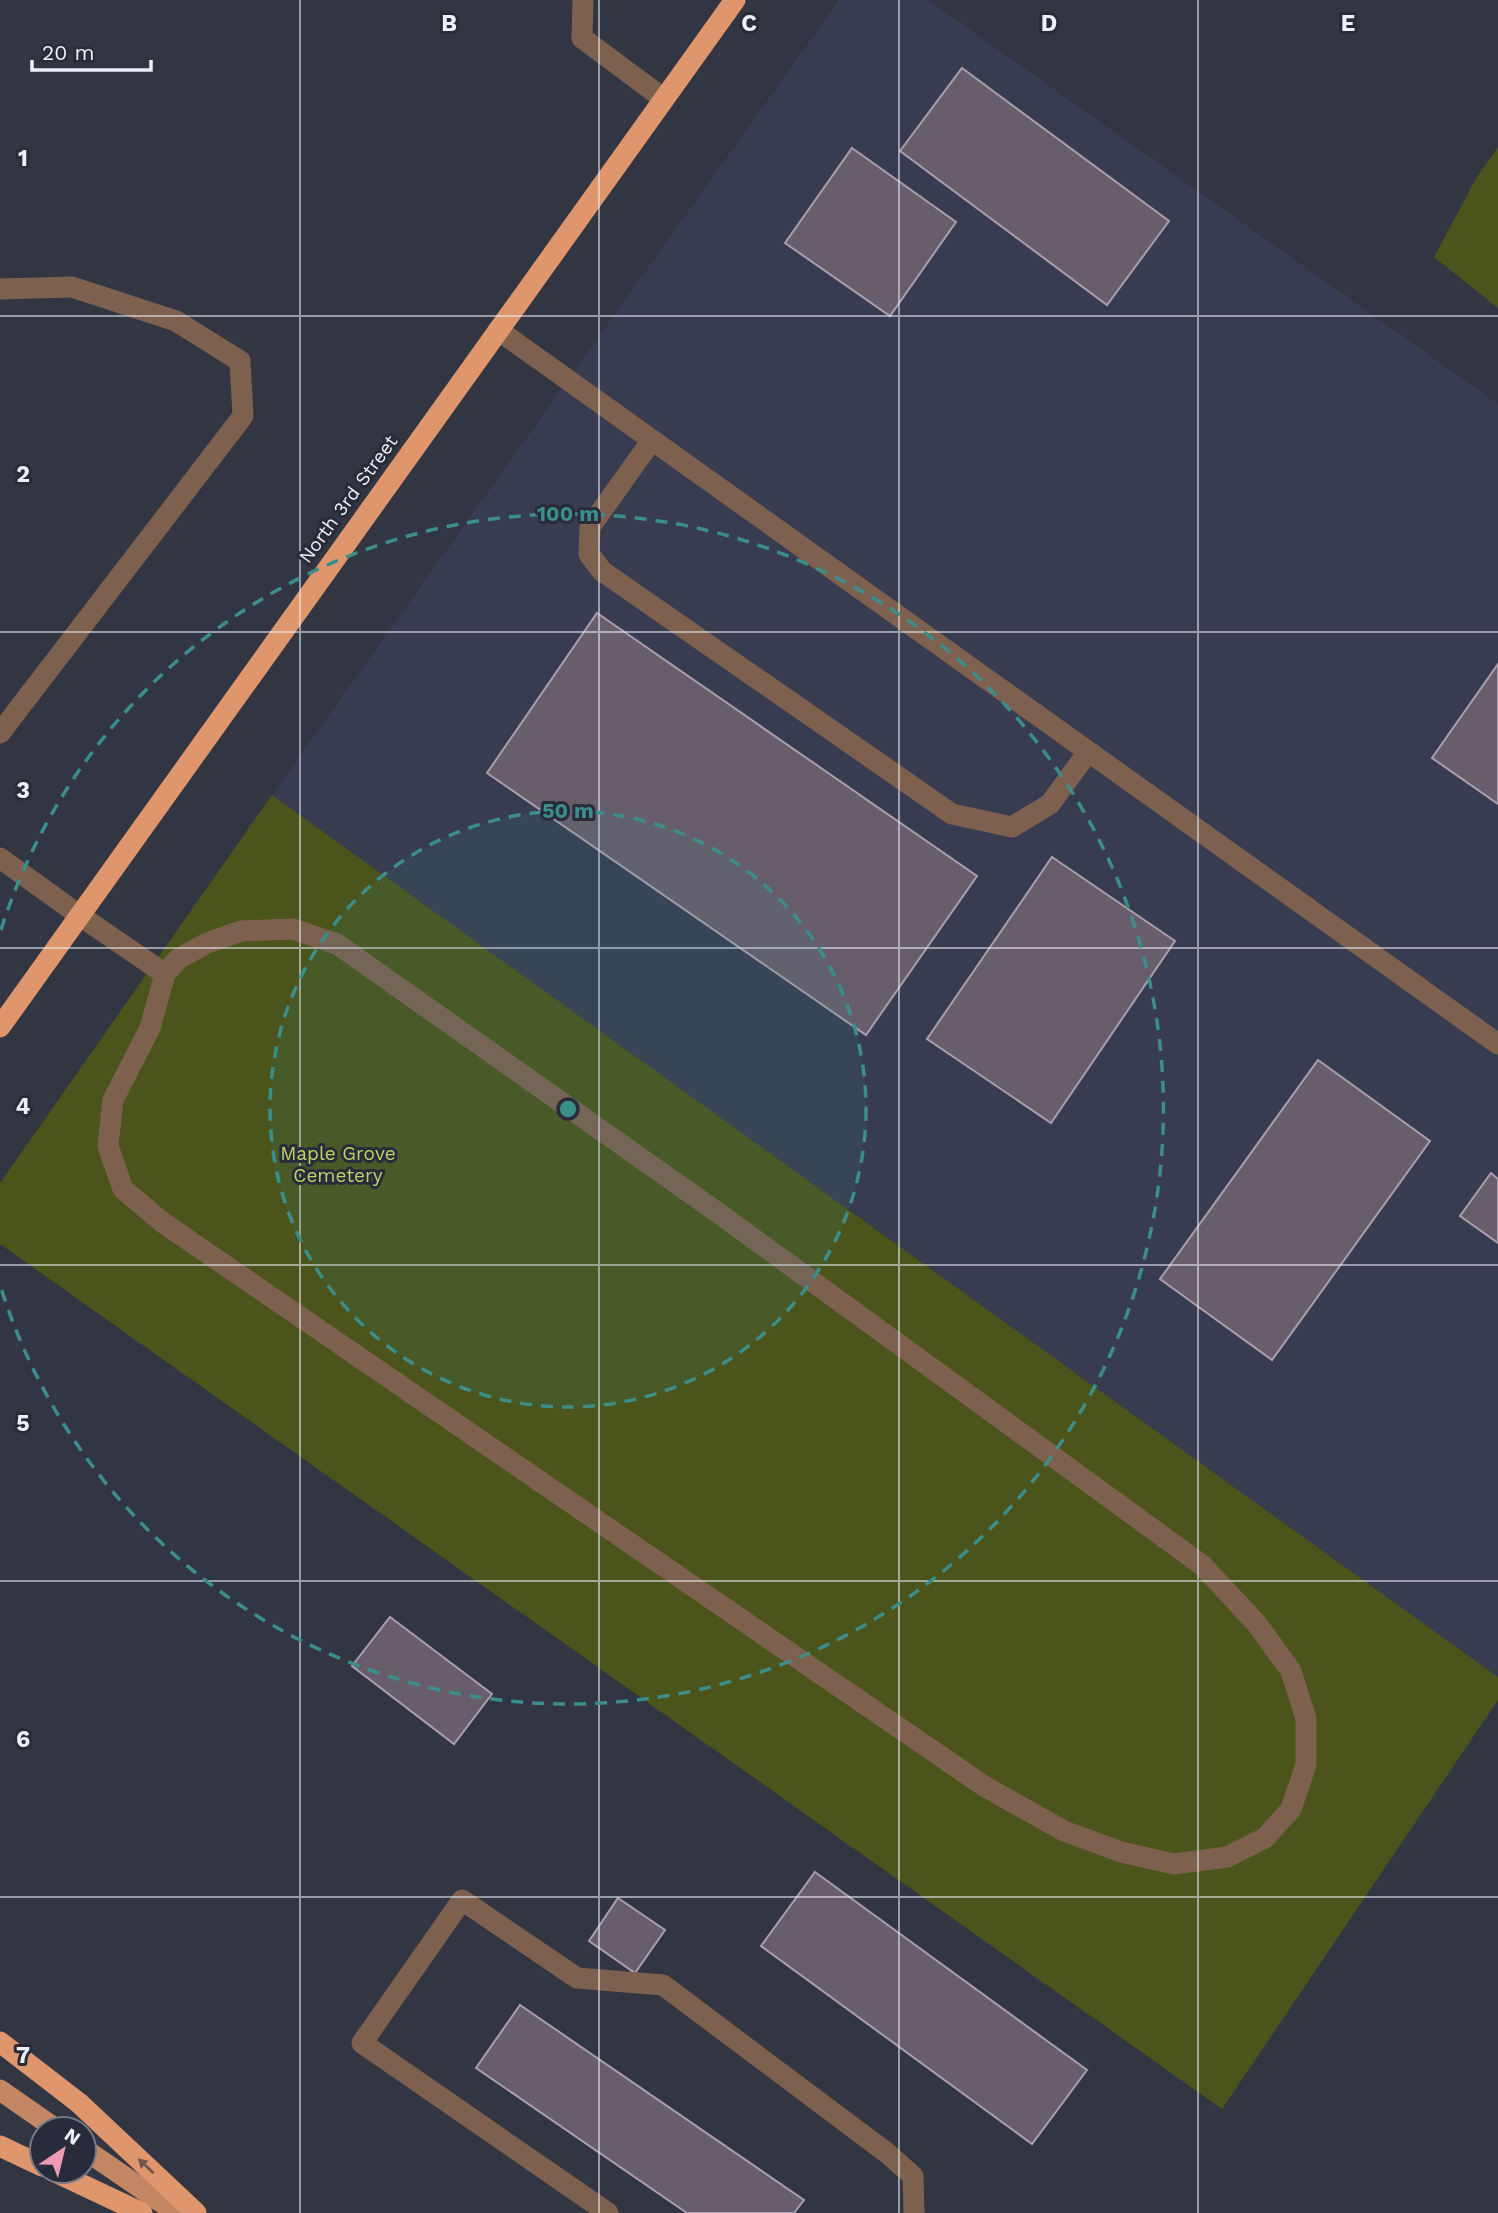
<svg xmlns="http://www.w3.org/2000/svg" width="1498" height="2213" font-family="'Work Sans',sans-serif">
  <rect width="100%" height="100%" fill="#323643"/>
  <polygon fill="#383c50" points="839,0 928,0 1498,404 1498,1677 272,795"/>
  <g fill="#4b541b">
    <polygon points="1498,147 1498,308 1434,257 1477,177"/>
    <polygon points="272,795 1498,1677 1498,1700 1222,2109 0,1244 0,1183"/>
  </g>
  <g fill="#685d6b" stroke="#aa9ead" stroke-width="2">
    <polygon points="962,68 1169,221 1107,305 900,151"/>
    <polygon points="852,148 956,222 890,316 785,243"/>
    <polygon points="597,613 977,876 866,1035 487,773"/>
    <polygon points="1498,664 1498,804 1432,758"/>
    <polygon points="1052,857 1175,941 1051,1123 927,1039"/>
    <polygon points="1318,1060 1430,1141 1272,1360 1160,1279"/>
    <polygon points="1491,1173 1498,1179 1498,1243 1460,1216"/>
    <polygon points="390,1617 492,1694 454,1744 352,1666"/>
    <polygon points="815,1872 1087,2070 1032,2144 761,1946"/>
    <polygon points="618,1898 665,1930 635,1973 589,1941"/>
    <polygon points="520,2005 804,2200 794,2213 687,2213 476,2068"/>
  </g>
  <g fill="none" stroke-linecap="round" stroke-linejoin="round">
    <g stroke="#7e604f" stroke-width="21">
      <polyline points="583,0 582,38 664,99"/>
      <polyline points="0,289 72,287 176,321 240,361 243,416 0,733"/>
      <polyline points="652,440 590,527 589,554 602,571 952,814 1012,827 1050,804 1088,752"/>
      <polyline points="0,858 79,915 165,974"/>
      <polygon points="293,929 337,944 717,1212 1202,1565 1257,1624 1291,1671 1306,1719 1306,1765 1291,1809 1265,1838 1227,1857 1174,1864 1121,1852 1064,1831 984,1786 162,1222 123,1189 108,1146 113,1100 150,1028 165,974 178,959 207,943 241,931"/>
      <polyline points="608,2213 362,2043 462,1900 577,1978 663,1985 887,2153 913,2176 914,2213"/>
    </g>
    <polyline stroke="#7e604f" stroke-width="21" points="498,330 1498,1044"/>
    <g stroke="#c48764" stroke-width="21">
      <polyline points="0,2090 56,2129"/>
      <polyline points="84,2149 177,2213"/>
    </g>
    <g stroke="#e0966c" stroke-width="21">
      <polyline points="0,1027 735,0"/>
      <polyline points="0,2042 79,2103 196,2213"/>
      <polyline points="0,2146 42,2166"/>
      <polyline points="53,2171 142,2213"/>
    </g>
  </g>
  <defs><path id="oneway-solid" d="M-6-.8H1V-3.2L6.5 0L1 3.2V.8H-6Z" transform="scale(1.75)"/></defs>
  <use fill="#72564d" href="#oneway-solid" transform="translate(146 2166) rotate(-137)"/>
  <path fill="none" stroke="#edf0f9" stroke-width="2" stroke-opacity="0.55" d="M300 0V2213M599 0V2213M899 0V2213M1198 0V2213M0 316H1498M0 632H1498M0 948H1498M0 1265H1498M0 1581H1498M0 1897H1498"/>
  <circle cx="568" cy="1109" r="298" fill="#3b8e8a" fill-opacity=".12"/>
  <g fill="none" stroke="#3b8e8a" stroke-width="3.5" stroke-dasharray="12 9">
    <circle cx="568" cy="1109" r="298"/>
    <path d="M1 930A595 595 0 1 1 1 1288"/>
  </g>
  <g text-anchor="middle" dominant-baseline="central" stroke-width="6" stroke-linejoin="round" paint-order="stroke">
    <g font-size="19" fill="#edf0f9" stroke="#282b39">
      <text transform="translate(348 499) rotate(-54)">North 3rd Street</text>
    </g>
    <g font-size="19" fill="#c1d366" stroke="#282b39">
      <text x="338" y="1153">Maple Grove<tspan x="338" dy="22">Cemetery</tspan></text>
    </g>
  </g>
  <g font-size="23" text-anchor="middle" font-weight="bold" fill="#edf0f9" stroke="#282b39" stroke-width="6" stroke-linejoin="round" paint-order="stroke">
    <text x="449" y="31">B</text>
    <text x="749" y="31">C</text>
    <text x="1049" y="31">D</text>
    <text x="1348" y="31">E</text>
    <text x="23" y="166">1</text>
    <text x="23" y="482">2</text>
    <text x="23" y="798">3</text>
    <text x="23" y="1114">4</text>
    <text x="23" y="1431">5</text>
    <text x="23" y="1747">6</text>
    <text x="23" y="2063">7</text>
  </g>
  <circle cx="568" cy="1109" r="10" fill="#3b8e8a" stroke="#282b39" stroke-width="3.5"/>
  <g font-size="21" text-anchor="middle" font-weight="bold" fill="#3b8e8a" stroke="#282b39" stroke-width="6" stroke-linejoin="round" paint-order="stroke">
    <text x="568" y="521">100 m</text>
    <text x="568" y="818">50 m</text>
  </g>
  <g transform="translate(63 2150) rotate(35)"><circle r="33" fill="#282b39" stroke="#777a86" stroke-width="2"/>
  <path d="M0-5L12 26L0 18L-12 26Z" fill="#f09ab5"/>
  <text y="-10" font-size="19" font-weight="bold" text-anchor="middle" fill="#edf0f9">N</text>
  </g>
  <path d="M32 60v10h119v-10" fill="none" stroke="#edf0f9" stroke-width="3.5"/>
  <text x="42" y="60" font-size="21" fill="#edf0f9" stroke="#282b39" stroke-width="5" paint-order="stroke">20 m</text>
</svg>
